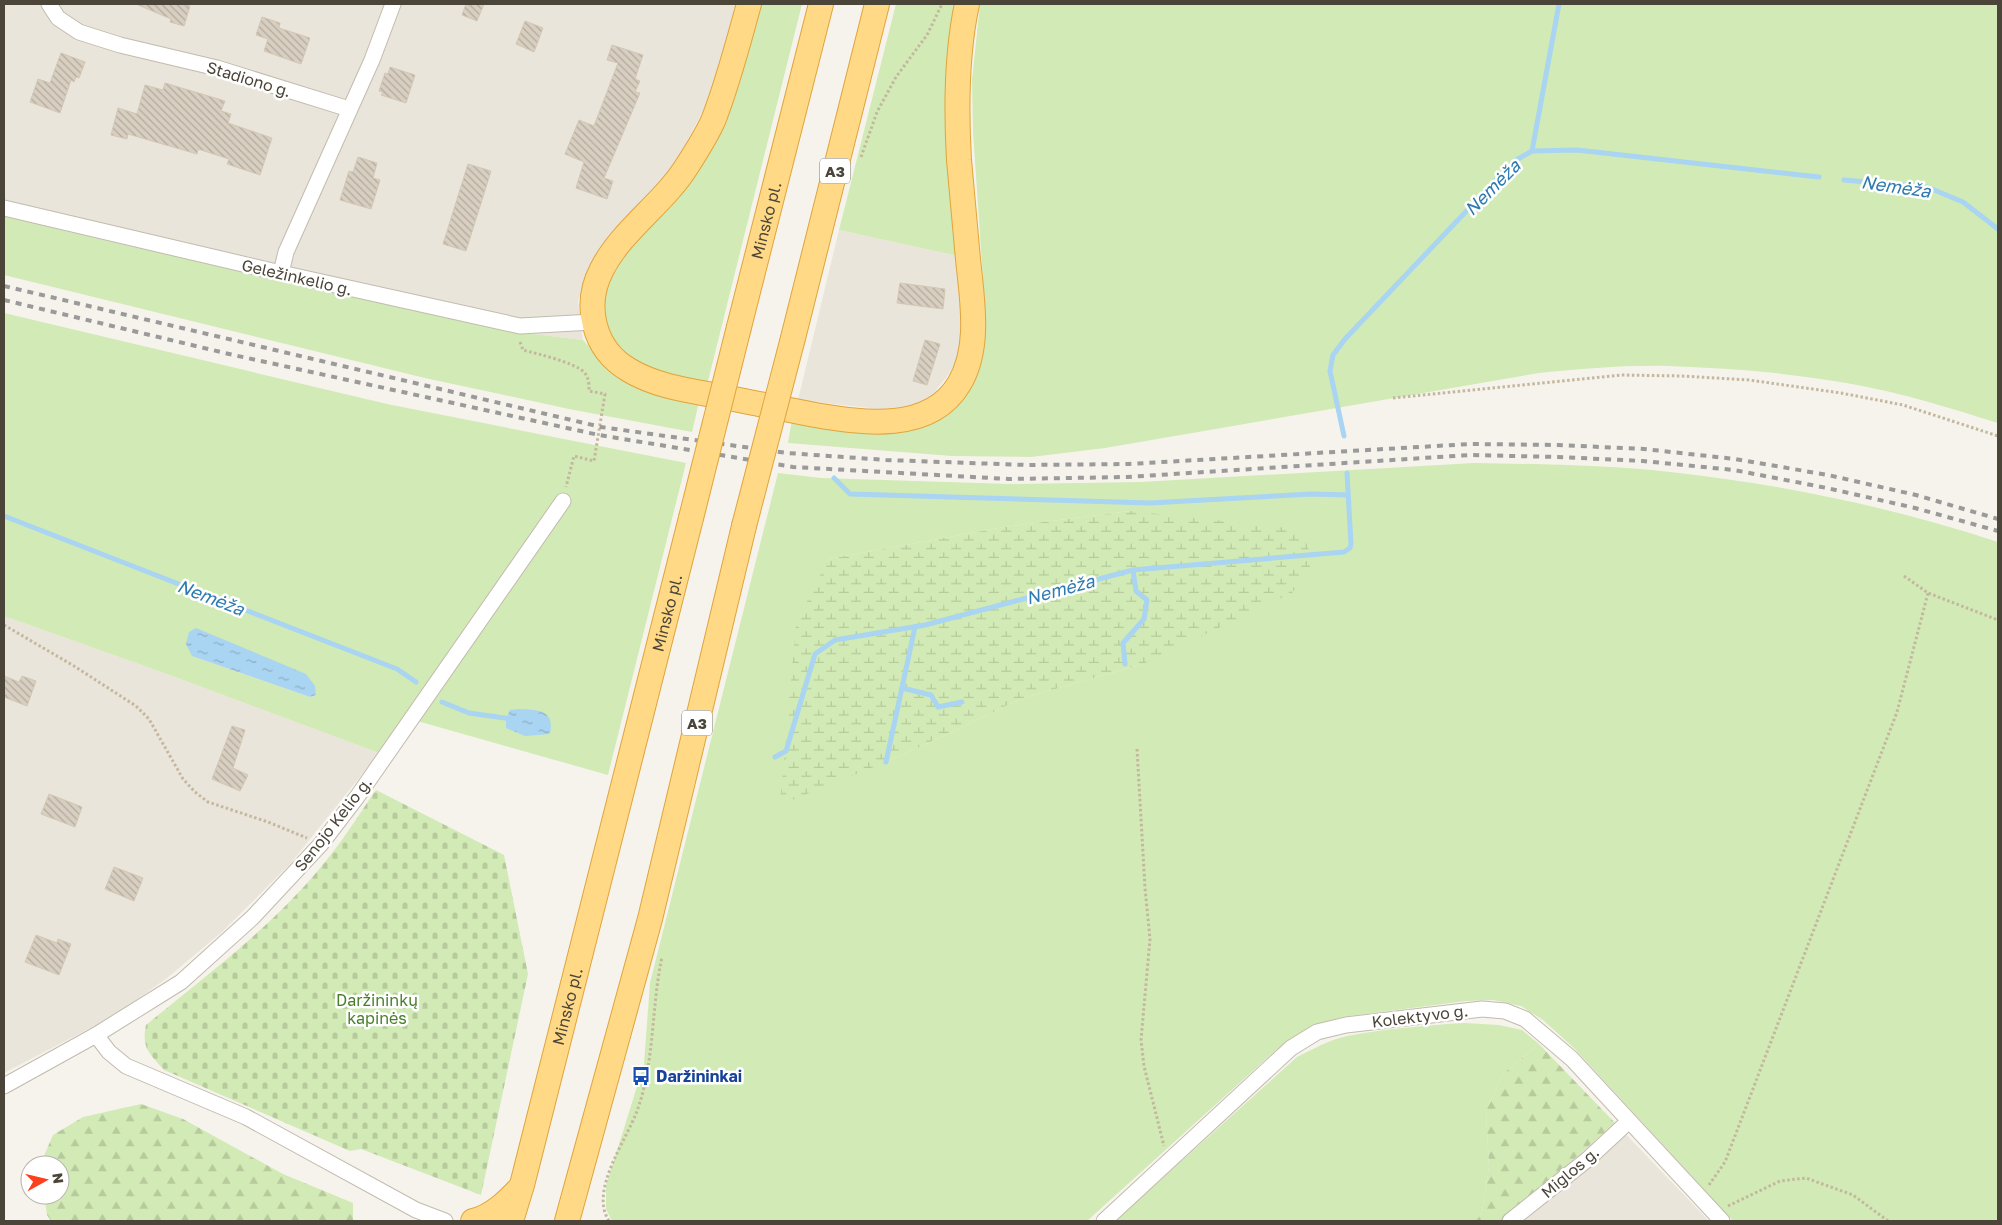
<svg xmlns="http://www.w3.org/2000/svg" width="2002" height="1225" font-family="'Golos Text',sans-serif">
  <defs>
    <pattern id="forest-firs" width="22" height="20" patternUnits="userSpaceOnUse" patternTransform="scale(1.25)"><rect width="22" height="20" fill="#d2eab5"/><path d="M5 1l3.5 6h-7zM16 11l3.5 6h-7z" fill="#b6ca9c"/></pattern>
    <pattern id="wetland-marsh" width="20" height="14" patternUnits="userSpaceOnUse" patternTransform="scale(1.25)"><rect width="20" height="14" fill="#d2eab5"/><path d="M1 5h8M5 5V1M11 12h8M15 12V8" fill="none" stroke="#b6ca9c"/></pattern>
    <pattern id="cemetery-stones" width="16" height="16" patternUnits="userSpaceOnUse" patternTransform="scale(1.25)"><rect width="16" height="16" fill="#d2eab5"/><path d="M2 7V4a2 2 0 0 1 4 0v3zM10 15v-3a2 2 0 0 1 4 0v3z" fill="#b6ca9c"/></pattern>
    <pattern id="water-ripples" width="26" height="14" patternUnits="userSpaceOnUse" patternTransform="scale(1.25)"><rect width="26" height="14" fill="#a9d4f2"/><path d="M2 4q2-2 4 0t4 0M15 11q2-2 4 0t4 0" fill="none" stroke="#8caec5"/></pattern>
    <pattern id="building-back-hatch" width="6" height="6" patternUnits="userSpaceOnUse" patternTransform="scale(1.25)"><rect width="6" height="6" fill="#d8cfc1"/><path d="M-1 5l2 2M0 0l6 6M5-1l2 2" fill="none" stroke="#b1aa9e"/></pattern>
  </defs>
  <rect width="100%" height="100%" fill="#f6f3ec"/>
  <g fill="#eae5da">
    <polygon points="4,4 736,4 709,100 676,162 589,267 578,301 583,340 509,331 90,237 4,216"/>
    <polygon points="839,230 958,256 962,321 961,344 956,363 945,379 933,394 919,403 902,407 878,409 798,400"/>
    <polygon points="4,616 167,674 379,753 290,864 222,932 167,978 115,1015 4,1073"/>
    <polygon points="1615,1123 1709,1221 1503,1221"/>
  </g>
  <g fill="#d2eab5" fill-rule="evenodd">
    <polygon points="757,4 802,4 707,385 660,374 638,363 622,349 609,335 604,322 604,292 615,268 692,177"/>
    <polygon points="896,4 955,4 948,49 958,256 839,230"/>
    <path d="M980 4H1998V423C1950 408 1902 393 1852 384 1792 373 1729 368 1668 366 1625 365 1582 369 1539 373L1105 448 1031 457 952 456 788 443 792 420 891 432 922 427 948 413 970 387 982 360 986 323 973 132 972 80Z"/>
    <polygon points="4,216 90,237 509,331 583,340 603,362 699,402 692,432 569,409 425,378 4,275"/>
    <path d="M4 313 387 404 686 463 608 775 403 717 379 753 167 674 4 616ZM192 656 316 695 310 697Z"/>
    <path d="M1474 463C1539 464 1605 465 1670 472 1781 484 1891 507 1998 542V1221H1733L1575 1049 1543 1020 1521 1006 1493 1000 1466 1001 1342 1017 1315 1026 1277 1049 1087 1221H612L606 1209V1186L644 1064 650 983 778 473 821 478 1009 484 1141 482ZM1130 511 1143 664 1020 699 961 728 886 762 828 559 1004 527Z"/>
    <path d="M1465 1023 1499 1025 1522 1030 1539 1044 1503 1074 1486 1111 1489 1167 1482 1212 1476 1221H1115L1297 1057C1313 1049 1329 1040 1347 1036 1384 1029 1428 1025 1465 1023Z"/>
  </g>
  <g fill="url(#forest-firs)">
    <polygon points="1539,1044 1615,1123 1503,1221 1476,1221 1482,1212 1489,1167 1486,1111 1503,1074"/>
    <polygon points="141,1104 183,1119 283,1174 353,1203 353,1221 51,1221 47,1215 44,1195 60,1195 60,1165 40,1165 53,1135 83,1117"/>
  </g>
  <polygon fill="url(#wetland-marsh)" points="1130,511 1297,529 1308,542 1310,567 1292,593 1143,664 1020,699 961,728 886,762 780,805 796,624 828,559 1004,527"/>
  <path fill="url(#cemetery-stones)" d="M376 790 504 855 528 974 481 1195 361 1149 350 1151 164 1070C150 1054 141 1048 146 1025 211 972 281 920 332 853 348 833 361 811 376 790Z"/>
  <g fill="url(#water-ripples)">
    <polygon points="196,628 306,674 315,686 316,695 310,697 192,656 186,644 189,632"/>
    <path d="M519 709C539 710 555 710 550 734L525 736 506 728V719L510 710Z"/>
  </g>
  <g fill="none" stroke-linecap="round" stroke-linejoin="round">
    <g stroke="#a9d4f2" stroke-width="5">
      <polyline points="1532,151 1559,4"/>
      <polyline points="1844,180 1927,187 1963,202 1998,229"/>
      <polyline points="1344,436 1330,371 1333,355 1345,339 1513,162 1532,151 1577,150 1819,177"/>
      <polyline points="834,478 850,494 1150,503 1312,494 1348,495"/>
      <polyline points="4,516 397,669 416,682"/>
      <polyline points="1125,664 1123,643 1144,619 1147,600 1136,591 1133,570"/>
      <polyline points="902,688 931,695 938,707 962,702"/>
      <polyline points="442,702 469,713 512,719"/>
      <polyline points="775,757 786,751 815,654 835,640 925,625 1133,570 1344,552 1350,548 1351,544 1347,473"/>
      <polyline points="886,762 915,627"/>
    </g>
  </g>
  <g fill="url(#building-back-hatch)" stroke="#d3c7b4">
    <polygon points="136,4 180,4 190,6 184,26 170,22 171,19"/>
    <polygon points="466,4 484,4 477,21 462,15"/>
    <polygon points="262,17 280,23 279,28 310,38 301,64 264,51 268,39 256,35"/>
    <polygon points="525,21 543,28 534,52 516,44"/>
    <polygon points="612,45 643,55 635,79 640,81 635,92 640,93 604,178 613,181 607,199 576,188 584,162 565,154 579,120 594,126 618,63 607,60"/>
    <polygon points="61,53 85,62 79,78 76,77 74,82 71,80 60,113 30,102 38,79 50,83"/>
    <polygon points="390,67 415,75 406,103 381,95 383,92 379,91 385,73 388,74"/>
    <polygon points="165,83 225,101 221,111 231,114 228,123 272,138 260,175 227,164 229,159 198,149 197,154 128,134 127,139 111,135 118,108 137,114 145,85 163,90"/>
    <polygon points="358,157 377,163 373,178 380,180 371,209 340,200 349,171 353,172"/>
    <polygon points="468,164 491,171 466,251 443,244"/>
    <polygon points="900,283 945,289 943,309 897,303"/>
    <polygon points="925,340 940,344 927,385 913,381"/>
    <polygon points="4,676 19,682 22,676 36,681 27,706 4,697"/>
    <polygon points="232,726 245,730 233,768 248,775 240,791 212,779"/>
    <polygon points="49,794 82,807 75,827 41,814"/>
    <polygon points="114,867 143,878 134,901 105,889"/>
    <polygon points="36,935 57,943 58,939 71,944 59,975 25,962"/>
  </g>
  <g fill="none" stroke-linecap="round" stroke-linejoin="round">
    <g stroke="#c2bbae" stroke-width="17">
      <g id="minor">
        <polyline points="49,4 58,18 79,32 120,45 217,68 349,109"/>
        <polyline points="4,208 281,273 520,326 593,322"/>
        <polyline points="281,273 286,252 372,60 393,4"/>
        <polyline points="96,1035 109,1052 126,1066 246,1117 416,1210 445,1221"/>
        <polyline points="4,1086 96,1035 181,982 253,917 321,844 357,797 563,501"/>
        <polyline points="1104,1221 1291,1048 1317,1032 1346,1025 1482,1009 1505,1011 1525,1019 1572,1059 1722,1221"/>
        <polyline points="1510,1221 1588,1159 1629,1121"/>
      </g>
    </g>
    <g stroke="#e0a43c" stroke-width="26">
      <g id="trunk">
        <path d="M749 4C738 43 728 83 713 121 706 136 696 152 687 166 664 203 622 230 602 269 583 305 593 349 629 370 657 387 692 391 724 397 754 403 785 409 815 415 863 423 930 433 959 384 981 348 972 299 968 259 965 226 962 193 959 160 956 108 956 55 967 4"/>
        <path id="s1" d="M739 327 821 4"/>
        <polyline points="793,338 877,4"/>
        <path d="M473 1221C492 1217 508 1201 521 1187"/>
        <path id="s2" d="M511 1221 522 1185 691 518"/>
        <polyline points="567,1221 650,919 744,526"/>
      </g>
    </g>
    <g stroke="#c4b79f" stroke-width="3" stroke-dasharray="2.5 2.5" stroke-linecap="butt">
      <polyline points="861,157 877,112 896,77 927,35 942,4"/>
      <path d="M520 342 523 350C538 354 573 362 584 372 589 378 589 384 589 391L605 394 594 461 574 456 566 487"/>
      <polyline points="1393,398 1621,375 1682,376 1749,380 1841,393 1903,405 1998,436"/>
      <polyline points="1904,576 1928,593 1998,620"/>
      <polyline points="4,625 74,666 136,706 149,719 183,779 195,792 208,802 268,822 307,838"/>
      <polyline points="1137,749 1145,888 1150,939 1141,1040 1144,1066 1164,1146"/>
      <polyline points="1709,1185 1725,1162 1897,712 1928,593"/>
      <polyline points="1728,1206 1780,1181 1806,1178 1853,1195 1888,1221"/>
      <path d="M609 1221C589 1191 626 1141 637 1111 655 1062 651 1008 662 957"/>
    </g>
    <use href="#minor" stroke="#fff" stroke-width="15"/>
    <use href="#trunk" stroke="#ffd985" stroke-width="24"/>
    <g stroke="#9a9a9a" stroke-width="4" stroke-dasharray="6 6" stroke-linecap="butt">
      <polyline points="4,286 601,427 787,453 886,460 1027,465 1129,464 1470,444 1558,445 1644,449 1735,459 1828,475 1916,495 1998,519"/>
      <polyline points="4,300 229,354 599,435 793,467 1009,479 1127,477 1470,455 1558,457 1643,461 1734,470 1827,488 1915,508 1998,531"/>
    </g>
    <g stroke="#e0a43c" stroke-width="26" stroke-linecap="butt">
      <g id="trunk-bridge">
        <polyline points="691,518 739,327"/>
        <polyline points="744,526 793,338"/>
      </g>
    </g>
    <use href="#trunk-bridge" stroke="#ffd985" stroke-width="24"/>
  </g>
  <defs>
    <g id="bus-bare" transform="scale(1.5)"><path d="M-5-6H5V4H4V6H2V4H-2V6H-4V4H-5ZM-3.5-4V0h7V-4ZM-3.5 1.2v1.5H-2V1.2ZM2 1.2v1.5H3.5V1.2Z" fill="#1a4fb4" stroke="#fff" stroke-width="2.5" paint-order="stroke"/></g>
  </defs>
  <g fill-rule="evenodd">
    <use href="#bus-bare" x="641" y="1076"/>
  </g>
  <g text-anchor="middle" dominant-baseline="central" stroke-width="5" stroke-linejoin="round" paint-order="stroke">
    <g fill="#fff" stroke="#817c74" stroke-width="1">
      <rect x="820" y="158.5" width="30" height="25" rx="4"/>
      <rect x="682" y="710.5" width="30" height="25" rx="4"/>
    </g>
    <g font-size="15" font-weight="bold" fill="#4b4439">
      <text x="835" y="171">A3</text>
      <text x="697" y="723">A3</text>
    </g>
    <g font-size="16" fill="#4b4439" stroke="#fff">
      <text transform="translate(249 79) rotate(17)">Stadiono g.</text>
      <text stroke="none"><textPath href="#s1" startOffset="110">Minsko pl.</textPath></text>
      <text transform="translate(297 277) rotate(13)">Geležinkelio g.</text>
      <text stroke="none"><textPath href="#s2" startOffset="628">Minsko pl.</textPath></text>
      <text transform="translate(333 824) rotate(-52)">Senojo Kelio g.</text>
      <text stroke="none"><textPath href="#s2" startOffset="222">Minsko pl.</textPath></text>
      <text transform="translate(1420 1016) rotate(-7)">Kolektyvo g.</text>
      <text transform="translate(1570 1172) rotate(-40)">Miglos g.</text>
    </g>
    <g font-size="16" fill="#4a7f2a" stroke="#fff">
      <text x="377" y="1000">Daržininkų<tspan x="377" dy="18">kapinės</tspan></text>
    </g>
    <g font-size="16" font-weight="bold" fill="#164399" stroke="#fff" text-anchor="start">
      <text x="656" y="1076">Daržininkai</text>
    </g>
    <g font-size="18" font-style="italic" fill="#2e7ab2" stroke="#fff">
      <text transform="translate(1896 186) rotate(8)">Nemėža</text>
      <text transform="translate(1492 187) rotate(-45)">Nemėža</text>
      <text transform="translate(1060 589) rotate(-15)">Nemėža</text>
      <text transform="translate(211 597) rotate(21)">Nemėža</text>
    </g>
  </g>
  <rect width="2002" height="1225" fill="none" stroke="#4b4439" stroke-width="10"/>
  <g transform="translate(45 1180) rotate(82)"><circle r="24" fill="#ffffff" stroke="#b7b4b0"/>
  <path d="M0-4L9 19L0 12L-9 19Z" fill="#fc3f1d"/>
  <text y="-8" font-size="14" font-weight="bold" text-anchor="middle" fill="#4b4439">N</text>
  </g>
</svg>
